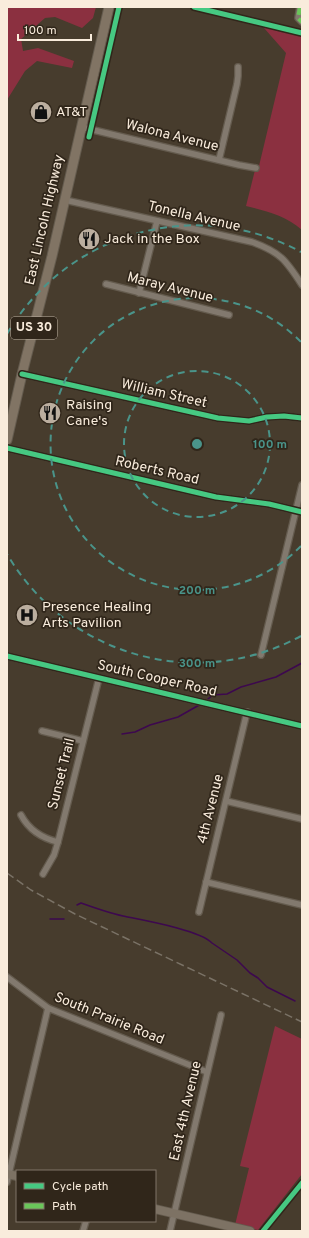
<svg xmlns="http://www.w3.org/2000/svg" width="309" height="1238" font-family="Overpass,sans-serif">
  <rect width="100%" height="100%" fill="#473c2d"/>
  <g fill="#8b3040">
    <polygon points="7,7 96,7 93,18 82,28 55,17 45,18 21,39 23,51 38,48 74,61 72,68 37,61 25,71 7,100"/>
    <path d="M257 20 302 30V230C285 215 266 211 246 206L255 170 259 166 286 53Z"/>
    <polygon points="275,1026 302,1039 302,1174 258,1230 235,1225 249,1168 240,1166"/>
  </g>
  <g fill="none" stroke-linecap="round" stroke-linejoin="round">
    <g stroke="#3d084f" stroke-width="1.5">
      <polyline points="208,699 213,695 227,694 241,687 276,677 302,663"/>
      <polyline points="122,734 135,732 150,725 178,717 201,704"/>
      <path d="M77 905 81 903C95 908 109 913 123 916 142 920 200 930 212 943L237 960 250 973 258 978 267 987 295 1001"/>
      <polyline points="50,919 64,919"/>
    </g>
    <g stroke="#645b4e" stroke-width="8">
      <g id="street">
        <polyline points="300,7 298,18 302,22"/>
        <polyline points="81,127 239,165 256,168"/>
        <polyline points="219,160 237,84 238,76 238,67"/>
        <path d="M65 200 252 242C280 252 286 260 302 285"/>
        <polyline points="106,284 229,315"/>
        <polyline points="139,293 157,221"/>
        <polyline points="22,374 218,418 249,421 267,417 284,416 302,418"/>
        <polyline points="7,448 216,497 269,504 302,512"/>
        <polyline points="261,655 302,485"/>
        <polyline points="7,656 302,726"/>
        <polyline points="42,731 83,741"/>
        <polyline points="226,801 302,819"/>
        <path d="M21 815C29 830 41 838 58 842"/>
        <polyline points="43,874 54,855 58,842 99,678"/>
        <polyline points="206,882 302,905"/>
        <polyline points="199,912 247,712"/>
        <polyline points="7,977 48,1008 207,1072"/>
        <polyline points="7,1182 48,1008"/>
        <polyline points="83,1231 86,1221"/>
        <polyline points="170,1231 221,1015"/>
      </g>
    </g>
    <g stroke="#645b4e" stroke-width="10">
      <g id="secondary">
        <polyline points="7,1174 17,1176"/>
        <polyline points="155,1209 250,1231"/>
      </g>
    </g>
    <g stroke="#645b4e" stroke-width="11">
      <polyline id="primary" points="7,440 22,374 52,256 109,7"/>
    </g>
    <use href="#street" stroke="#82796e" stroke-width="5.5"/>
    <use href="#secondary" stroke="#7d7264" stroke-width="8"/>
    <use href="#primary" stroke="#817464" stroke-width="9"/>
    <polyline stroke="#7a7266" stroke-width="1.5" stroke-dasharray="8 4" stroke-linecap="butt" points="7,873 31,890 75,914 302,1022"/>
    <polyline stroke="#6ac65a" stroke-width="4" stroke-dasharray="8 4" stroke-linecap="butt" points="300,7 298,18 302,22"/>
    <g stroke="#30261a" stroke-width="8">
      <g id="cycleway">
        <polyline points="194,7 302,33"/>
        <polyline points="89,137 119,7"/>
        <polyline points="22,374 218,418 249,421 267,417 284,416 302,418"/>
        <polyline points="7,448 216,497 269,504 302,512"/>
        <polyline points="7,656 302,726"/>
        <polyline points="263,1231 302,1183"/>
      </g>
    </g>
    <use href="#cycleway" stroke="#46c982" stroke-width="5"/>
  </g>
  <g fill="none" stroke="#4a948a" stroke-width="2" stroke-dasharray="7 5">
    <circle cx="197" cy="444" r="73"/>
    <path d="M301 546A146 146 0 1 1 301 342"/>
    <path d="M301 636A219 219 0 0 1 7 554M7 334A219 219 0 0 1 301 252"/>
  </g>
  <defs>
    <g id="shop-disc" transform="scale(1.15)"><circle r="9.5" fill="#bbae9f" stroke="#30261a"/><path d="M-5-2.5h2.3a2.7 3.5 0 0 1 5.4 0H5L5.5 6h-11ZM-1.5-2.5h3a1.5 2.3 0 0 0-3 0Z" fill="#111"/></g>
    <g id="restaurant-disc" transform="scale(1.15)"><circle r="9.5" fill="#bbae9f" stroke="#30261a"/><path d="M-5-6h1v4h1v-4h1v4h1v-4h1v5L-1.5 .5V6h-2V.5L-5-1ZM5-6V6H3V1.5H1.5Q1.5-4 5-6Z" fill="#111"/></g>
    <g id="hospital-disc" transform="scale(1.15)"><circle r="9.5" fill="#bbae9f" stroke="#30261a"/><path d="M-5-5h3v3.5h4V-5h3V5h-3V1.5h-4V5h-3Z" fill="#111"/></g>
  </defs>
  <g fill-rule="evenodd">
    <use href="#shop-disc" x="41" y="112"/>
    <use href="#restaurant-disc" x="89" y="239"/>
    <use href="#restaurant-disc" x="50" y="413"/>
    <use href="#hospital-disc" x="27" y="615"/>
  </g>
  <g text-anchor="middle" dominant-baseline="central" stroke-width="3.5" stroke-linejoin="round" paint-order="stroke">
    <rect fill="#30261a" stroke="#bdb1a2" stroke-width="1" x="11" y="317" width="46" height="22" rx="3"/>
    <g font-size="13" font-weight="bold" fill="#f9ecdc">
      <text x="34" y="328">US 30</text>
    </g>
    <g font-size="14" fill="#f9ecdc" stroke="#30261a" text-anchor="start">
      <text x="56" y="112">AT&amp;T</text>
      <text x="104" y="239">Jack in the Box</text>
      <text x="66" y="405">Raising<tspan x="66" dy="16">Cane's</tspan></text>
      <text x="42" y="607">Presence Healing<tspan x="42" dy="16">Arts Pavilion</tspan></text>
    </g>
    <g font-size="14" fill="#f9ecdc" stroke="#30261a">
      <text transform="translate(172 136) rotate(14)">Walona Avenue</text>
      <text transform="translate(194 217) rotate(13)">Tonella Avenue</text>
      <text transform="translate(45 220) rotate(-77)">East Lincoln Highway</text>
      <text transform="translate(170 288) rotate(14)">Maray Avenue</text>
      <text transform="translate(164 394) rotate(13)">William Street</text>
      <text transform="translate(157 471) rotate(13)">Roberts Road</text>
      <text transform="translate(157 679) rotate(13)">South Cooper Road</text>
      <text transform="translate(62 774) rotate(-76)">Sunset Trail</text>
      <text transform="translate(211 809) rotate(-76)">4th Avenue</text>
      <text transform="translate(109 1019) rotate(22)">South Prairie Road</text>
      <text transform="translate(186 1111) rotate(-77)">East 4th Avenue</text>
    </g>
  </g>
  <circle cx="197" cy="444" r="6" fill="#4a948a" stroke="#30261a" stroke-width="2"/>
  <g font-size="12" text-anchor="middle" font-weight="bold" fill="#4a948a" stroke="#30261a" stroke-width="3.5" stroke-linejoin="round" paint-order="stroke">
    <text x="270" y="448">100 m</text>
    <text x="197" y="594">200 m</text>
    <text x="197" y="667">300 m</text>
  </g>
  <rect width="309" height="1238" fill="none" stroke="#f9ecdc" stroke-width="16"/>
  <rect x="16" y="1170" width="140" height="52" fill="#30261a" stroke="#807568"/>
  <rect x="24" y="1183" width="20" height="6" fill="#46c982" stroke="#807568"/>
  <text x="52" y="1190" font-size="12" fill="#f9ecdc">Cycle path</text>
  <rect x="24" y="1203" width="20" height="6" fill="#6ac65a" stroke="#807568"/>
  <text x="52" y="1210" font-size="12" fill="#f9ecdc">Path</text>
  <path d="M18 34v6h73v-6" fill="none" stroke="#f9ecdc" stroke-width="2"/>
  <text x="24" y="34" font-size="12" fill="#f9ecdc" stroke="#30261a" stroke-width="3" paint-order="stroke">100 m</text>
</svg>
